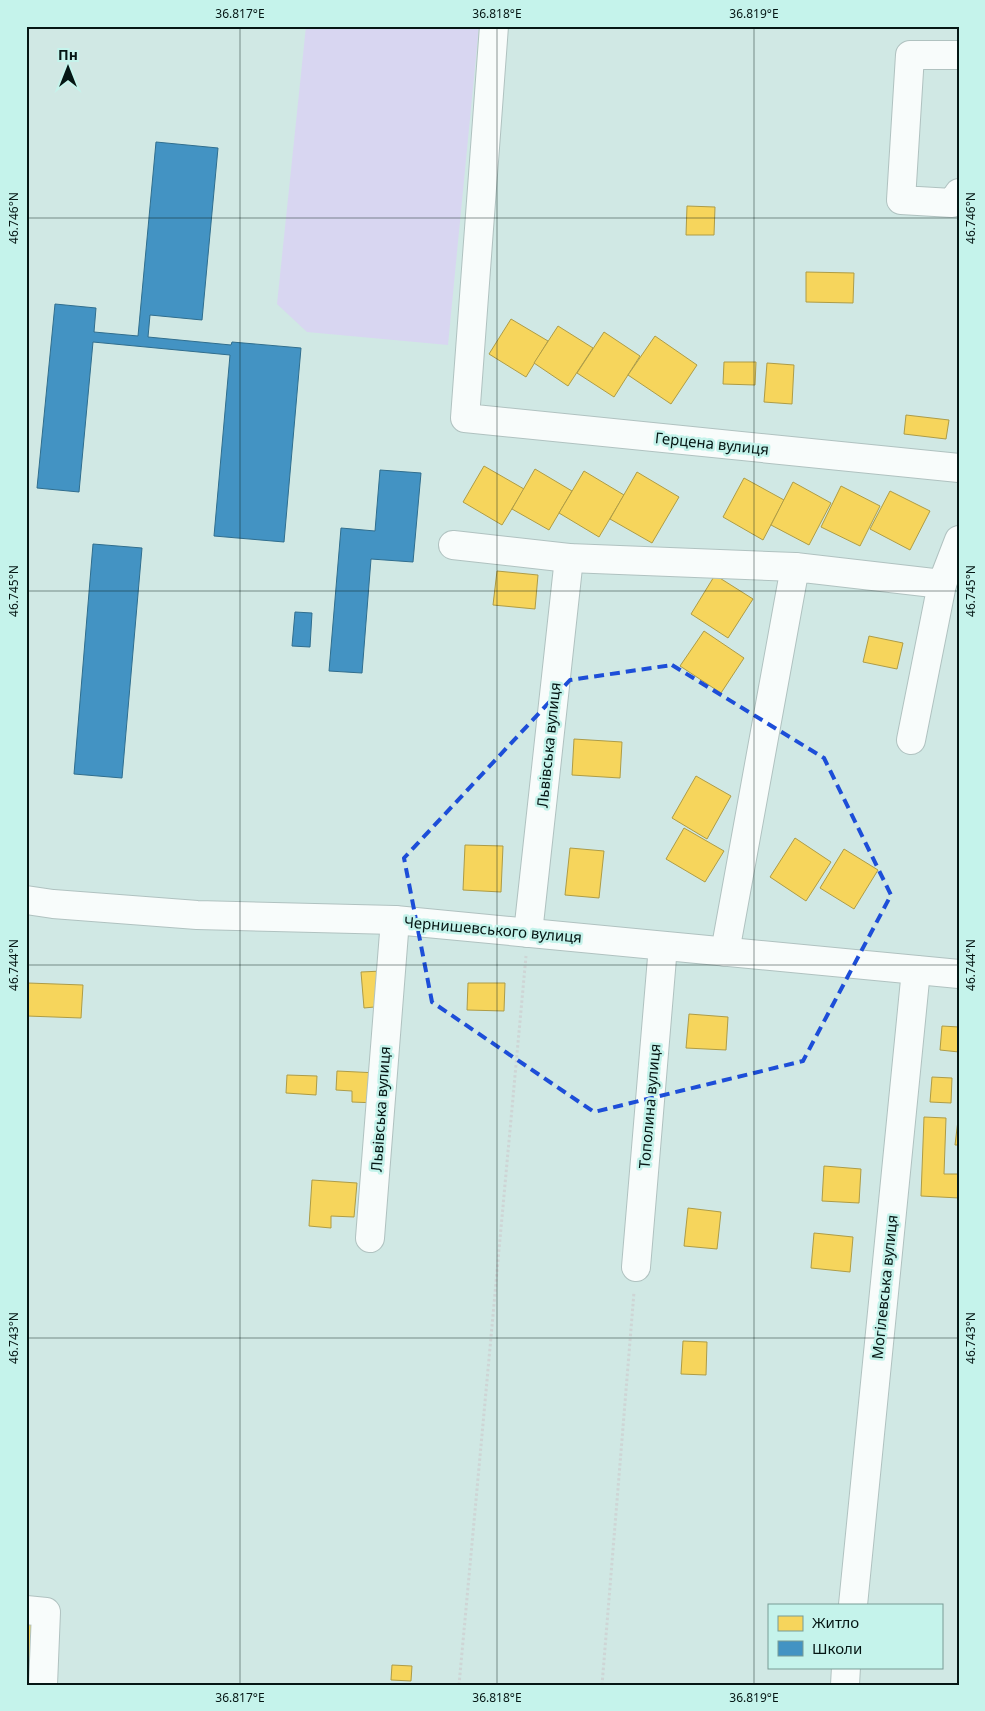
<svg xmlns="http://www.w3.org/2000/svg" width="985" height="1711" font-family="'Noto Sans',sans-serif">
  <rect width="100%" height="100%" fill="#d0e8e4"/>
  <polygon fill="#d8d6f1" points="306,26 479,26 448,345 307,332 277,304"/>
  <g fill="#f6d55c" stroke="#ae9c46">
    <polygon points="687,206 715,207 714,235 686,235"/>
    <polygon points="806,272 854,273 853,303 806,302"/>
    <polygon points="511,319 548,341 526,377 489,354"/>
    <polygon points="558,326 593,348 568,386 534,363"/>
    <polygon points="604,332 640,356 614,397 577,373"/>
    <polygon points="655,336 697,365 671,404 628,375"/>
    <polygon points="724,362 756,362 755,385 723,384"/>
    <polygon points="767,363 794,365 792,404 764,402"/>
    <polygon points="906,415 949,420 946,439 904,434"/>
    <polygon points="484,466 524,489 502,525 463,502"/>
    <polygon points="535,469 572,491 549,530 512,509"/>
    <polygon points="584,471 624,495 599,537 559,513"/>
    <polygon points="637,472 679,497 652,543 610,519"/>
    <polygon points="744,478 784,500 763,540 723,517"/>
    <polygon points="793,482 831,503 809,545 771,525"/>
    <polygon points="841,486 880,506 860,546 821,527"/>
    <polygon points="890,491 930,511 910,550 870,529"/>
    <polygon points="497,571 538,575 535,609 493,605"/>
    <polygon points="715,575 753,599 728,638 691,614"/>
    <polygon points="704,631 744,658 721,693 680,666"/>
    <polygon points="869,636 903,643 897,669 863,662"/>
    <polygon points="574,739 622,742 620,778 572,775"/>
    <polygon points="696,776 731,796 707,839 672,818"/>
    <polygon points="684,828 724,851 705,882 666,859"/>
    <polygon points="795,838 831,862 806,901 770,877"/>
    <polygon points="465,845 503,846 501,892 463,890"/>
    <polygon points="570,848 604,851 599,898 565,895"/>
    <polygon points="844,849 878,870 854,909 820,888"/>
    <polygon points="382,971 385,1006 364,1008 361,972"/>
    <polygon points="28,983 83,985 81,1018 27,1016"/>
    <polygon points="468,983 505,983 504,1011 467,1010"/>
    <polygon points="689,1014 728,1017 726,1050 686,1048"/>
    <polygon points="942,1026 959,1027 959,1052 940,1050"/>
    <polygon points="337,1071 378,1073 377,1103 352,1102 352,1091 336,1090"/>
    <polygon points="287,1075 317,1076 316,1095 286,1093"/>
    <polygon points="932,1077 952,1078 951,1103 930,1102"/>
    <polygon points="959,1112 959,1145 955,1145"/>
    <polygon points="924,1117 946,1118 944,1174 959,1174 959,1198 921,1196"/>
    <polygon points="824,1166 861,1169 859,1203 822,1201"/>
    <polygon points="312,1180 357,1183 354,1217 331,1216 331,1228 309,1226"/>
    <polygon points="688,1208 721,1212 717,1249 684,1246"/>
    <polygon points="814,1233 853,1237 850,1272 811,1268"/>
    <polygon points="683,1341 707,1342 706,1375 681,1374"/>
    <polygon points="26,1623 35,1623 32,1674 26,1673"/>
    <polygon points="392,1665 412,1666 411,1681 391,1680"/>
  </g>
  <g fill="#4393c3" stroke="#306e8e">
    <polygon points="156,142 218,148 202,320 150,315 148,337 231,345 232,342 301,348 284,542 214,536 230,355 93,342 79,492 37,488 55,304 96,308 94,332 138,336"/>
    <polygon points="380,470 421,473 413,562 371,559 362,673 329,671 341,528 375,531"/>
    <polygon points="93,544 142,548 122,778 74,774"/>
    <polygon points="295,612 312,613 310,647 292,646"/>
  </g>
  <g fill="none" stroke-linecap="round" stroke-linejoin="round">
    <g stroke="#b0c2c0" stroke-width="30">
      <g id="minor">
        <polyline points="494,26 465,418 959,468"/>
        <polyline points="959,55 910,55 901,200 952,203 959,193"/>
        <polyline points="453,545 569,558 795,567"/>
        <polyline points="911,740 942,584"/>
        <polyline points="26,900 53,904 197,915 395,920 959,974"/>
        <polyline points="528,933 569,558"/>
        <polyline points="725,952 795,567 942,584 959,540"/>
        <polyline points="370,1238 395,920"/>
        <polyline points="636,1267 663,946"/>
        <polyline points="853,1605 916,970"/>
        <polyline points="26,1610 46,1612 43,1685"/>
        <polyline points="845,1685 846,1667"/>
      </g>
    </g>
    <g stroke="#ced5d5" stroke-width="3" stroke-dasharray="2.5 2.5" stroke-linecap="butt">
      <polyline points="459,1685 526,956"/>
      <polyline points="602,1685 634,1292"/>
    </g>
    <use href="#minor" stroke="#f8fcfb" stroke-width="28"/>
  </g>
  <path fill="none" stroke="#1d4ed8" stroke-width="4" stroke-dasharray="10 6" stroke-linejoin="round" d="M672 665 824 758 891 895 803 1061 594 1112 432 1002 404 858 570 680Z"/>
  <path fill="none" stroke="#051614" stroke-width="1" stroke-opacity="0.45" d="M240 26V1685M497 26V1685M754 26V1685M26 218H959M26 591H959M26 965H959M26 1338H959"/>
  <g text-anchor="middle" dominant-baseline="central" stroke-width="5" stroke-linejoin="round" paint-order="stroke">
    <g font-size="15" fill="#051614" stroke="#c5f3eb">
      <text transform="translate(712 443) rotate(6)">Герцена вулиця</text>
      <text transform="translate(548 745) rotate(-84)">Львівська вулиця</text>
      <text transform="translate(493 929) rotate(5)">Чернишевського вулиця</text>
      <text transform="translate(649 1106) rotate(-85)">Тополина вулиця</text>
      <text transform="translate(380 1109) rotate(-86)">Львівська вулиця</text>
      <text transform="translate(884 1287) rotate(-84)">Могілевська вулиця</text>
    </g>
  </g>
  <rect width="985" height="1711" fill="none" stroke="#c5f3eb" stroke-width="55"/>
  <rect x="768" y="1604" width="175" height="65" fill="#c5f3eb" stroke="#789b95"/>
  <rect x="778" y="1616" width="25" height="15" fill="#f6d55c" stroke="#789b95"/>
  <text x="812" y="1628" font-size="15" fill="#051614">Житло</text>
  <rect x="778" y="1641" width="25" height="15" fill="#4393c3" stroke="#789b95"/>
  <text x="812" y="1654" font-size="15" fill="#051614">Школи</text>
  <g transform="translate(68 68)" stroke="#c5f3eb" stroke-width="4" paint-order="stroke">
  <path d="M0-4L9 19L0 12L-9 19Z" fill="#051614"/>
  <text y="-8" font-size="14" font-weight="bold" text-anchor="middle" fill="#051614">Пн</text>
  </g>
  <rect x="28" y="28" width="930" height="1656" fill="none" stroke="#051614" stroke-width="2"/>
  <g font-size="12" text-anchor="middle" fill="#051614">
    <text x="240" y="18">36.817°E</text>
    <text x="497" y="18">36.818°E</text>
    <text x="754" y="18">36.819°E</text>
    <text transform="translate(14 218) rotate(-90)" y="4">46.746°N</text>
    <text transform="translate(971 218) rotate(-90)" y="4">46.746°N</text>
    <text transform="translate(14 591) rotate(-90)" y="4">46.745°N</text>
    <text transform="translate(971 591) rotate(-90)" y="4">46.745°N</text>
    <text transform="translate(14 965) rotate(-90)" y="4">46.744°N</text>
    <text transform="translate(971 965) rotate(-90)" y="4">46.744°N</text>
    <text transform="translate(14 1338) rotate(-90)" y="4">46.743°N</text>
    <text transform="translate(971 1338) rotate(-90)" y="4">46.743°N</text>
    <text x="240" y="1702">36.817°E</text>
    <text x="497" y="1702">36.818°E</text>
    <text x="754" y="1702">36.819°E</text>
  </g>
</svg>
